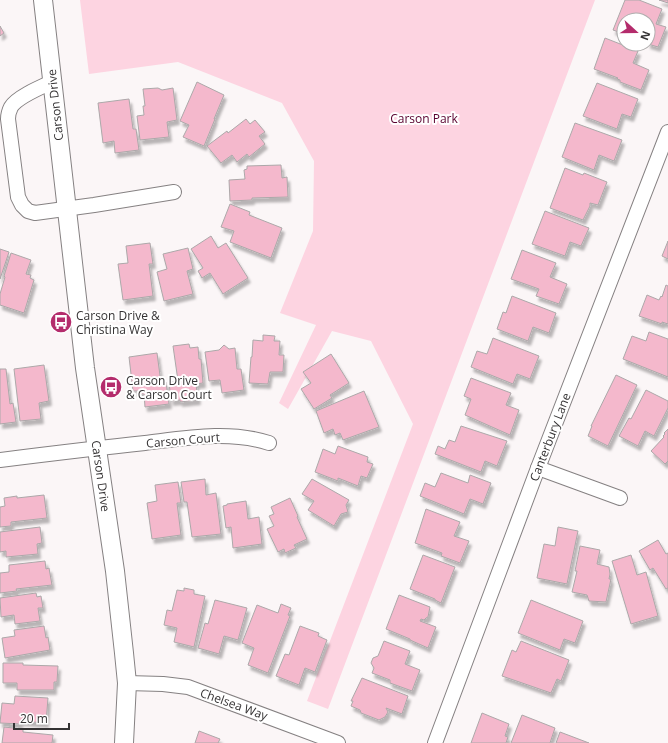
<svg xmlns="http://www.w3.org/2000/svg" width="668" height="743" font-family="'Open Sans',sans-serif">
  <defs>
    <filter id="shadow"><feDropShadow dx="2.5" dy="4.5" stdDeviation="1" flood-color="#0004"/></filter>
  </defs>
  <rect width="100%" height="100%" fill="#fbf6f7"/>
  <polygon fill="#fdd4e1" points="80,0 595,0 328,709 307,701 413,424 371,341 332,331 288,409 279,403 316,325 280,313 313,231 314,161 282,103 178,62 89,74"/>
  <g fill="#f4b8cc" stroke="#aca8a9" filter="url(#shadow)">
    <polygon points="625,0 639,0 662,9 656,24 666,27 658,47 648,44 648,20 624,20 624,34 613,30"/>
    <polygon points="659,0 668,0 668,3"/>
    <polygon points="0,26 4,33 0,36"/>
    <polygon points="605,38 638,51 633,63 649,70 641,90 620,82 620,80 617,79 618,78 594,69"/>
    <polygon points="197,82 224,95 214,119 215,119 204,146 183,137 189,125 180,121"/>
    <polygon points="597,83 638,99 631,117 622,114 617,129 583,116"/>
    <polygon points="158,88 162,90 173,88 177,120 167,122 169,137 140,140 137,116 144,115 143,106 145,106 143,89"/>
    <polygon points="129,99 133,129 136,129 139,150 115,153 114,141 103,143 98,103"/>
    <polygon points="246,119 250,124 255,120 265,132 259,136 265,144 249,157 247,154 237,162 232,155 221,163 207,146 227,131 228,133"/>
    <polygon points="575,123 622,140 614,161 599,155 594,170 562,157"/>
    <polygon points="281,165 282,178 287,177 288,197 252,198 252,200 230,201 229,180 245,179 244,170 247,169 247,166"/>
    <polygon points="565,168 583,175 584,173 607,182 598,205 590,203 590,206 583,220 550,208"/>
    <polygon points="230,204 250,212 249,215 282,228 271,258 230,242 234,231 221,227"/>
    <polygon points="545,211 589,228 581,246 570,242 565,256 532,244"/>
    <polygon points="211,236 218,248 226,243 248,278 223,294 210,273 202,278 198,271 203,268 191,249"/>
    <polygon points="668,241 668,259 662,256"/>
    <polygon points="150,243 153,264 149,264 153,296 123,300 118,264 128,263 126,246"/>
    <polygon points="188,248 193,269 187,271 193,294 164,301 157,272 167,269 163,254"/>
    <polygon points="0,249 9,252 0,279"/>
    <polygon points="522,250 556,263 550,277 567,284 559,304 536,296 539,289 511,279"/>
    <polygon points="11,253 31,260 26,274 31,275 30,278 34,280 24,313 0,305 0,294 5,277 4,276"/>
    <polygon points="666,285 668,286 668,324 662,322 662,324 639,316 647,295 659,300 661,296 662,297"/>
    <polygon points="512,296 556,313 549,333 533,327 528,341 497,329 503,312 506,313"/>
    <polygon points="649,332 668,339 668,377 623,359 632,336 646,341"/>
    <polygon points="263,335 275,336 274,341 280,341 279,355 284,355 283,372 270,372 268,384 249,383 251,357 252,357 253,340 263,341"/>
    <polygon points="493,338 539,356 530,379 517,374 513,384 471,367 477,351 487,354"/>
    <polygon points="189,344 190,348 198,347 199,359 201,359 203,383 196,384 198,400 180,402 180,400 171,401 169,382 178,381 173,346"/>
    <polygon points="224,345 229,349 235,348 237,369 241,369 244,390 222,393 220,380 209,381 205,352 219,350"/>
    <polygon points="157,353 161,383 166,382 169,404 145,407 144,394 139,394 138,391 133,391 129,357"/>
    <polygon points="331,354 349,383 330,395 332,398 314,409 301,389 311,383 303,372"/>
    <polygon points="44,365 49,401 39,403 41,419 20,421 14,369"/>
    <polygon points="0,369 6,369 10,404 13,403 16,422 0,424"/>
    <polygon points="616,375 637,385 608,446 588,436 592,426 591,426"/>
    <polygon points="471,378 511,393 506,405 519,410 510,435 465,415 471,399 464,396"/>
    <polygon points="646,390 668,401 668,408 654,436 645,431 638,446 619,436 629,418 631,419"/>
    <polygon points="364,391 379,427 343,440 340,433 335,435 333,429 324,433 316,411"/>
    <polygon points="461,426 507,441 497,466 485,461 481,472 435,454 438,446 445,449 449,440 455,442"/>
    <polygon points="668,429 668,461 665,464 651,451 664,437 663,436 665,434 664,433"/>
    <polygon points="338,446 368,457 367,462 373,464 367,478 361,476 358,486 338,478 338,481 315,472 323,449 335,454"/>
    <polygon points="441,473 468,483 470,475 491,483 483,504 470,499 464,514 420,496 425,483 435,487"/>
    <polygon points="205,479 206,495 216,493 221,534 192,537 187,502 184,502 181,482"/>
    <polygon points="312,479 349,500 346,505 348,512 341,514 334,526 308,510 314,501 302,494"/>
    <polygon points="178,482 181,503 177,503 181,535 152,539 147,503 157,501 155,485"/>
    <polygon points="44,495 47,518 11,522 11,526 0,527 0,507 5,506 4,498 17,496 17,498"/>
    <polygon points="290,498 298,516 297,517 307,539 294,545 296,548 285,553 284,549 278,552 267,529 274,526 269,516 274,514 271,507"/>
    <polygon points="246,501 248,519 259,517 262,544 233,548 231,527 226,528 223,506 227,505 227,504"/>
    <polygon points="426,509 460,522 454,536 469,541 460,563 441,556 442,553 415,543"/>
    <polygon points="40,527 42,543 37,544 38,554 6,557 6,551 0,552 0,532"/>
    <polygon points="558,527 578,531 567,584 537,578 544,544 555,546"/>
    <polygon points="658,540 666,554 668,553 668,588 666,589 653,568 650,570 639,551"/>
    <polygon points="580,546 600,550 597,564 609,567 610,574 609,579 611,579 606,602 589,601 587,595 572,592 577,571 575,571"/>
    <polygon points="423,555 455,567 441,603 435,600 435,599 410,589"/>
    <polygon points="631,555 637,575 646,572 658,616 631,624 612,561"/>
    <polygon points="45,561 46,569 49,568 52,585 16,589 17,591 0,593 0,573 9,572 9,565"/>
    <polygon points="184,588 194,590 194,594 205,596 194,647 174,642 177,628 164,625 167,610 172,611 177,590 184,591"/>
    <polygon points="36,593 37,597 41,596 43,608 38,608 40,621 15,624 14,615 1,617 0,598"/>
    <polygon points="399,595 430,607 428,617 426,618 424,620 421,619 420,621 436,627 428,648 410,640 410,639 386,629"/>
    <polygon points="215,600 247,608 238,640 224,636 219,654 198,648 205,623 208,624"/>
    <polygon points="531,600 583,621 575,643 564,639 560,650 518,633"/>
    <polygon points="281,604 291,608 288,615 290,616 268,673 248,665 254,648 242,643 257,605 278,613"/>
    <polygon points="44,626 46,638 48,637 50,650 5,658 2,638 15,636 14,630"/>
    <polygon points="300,626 319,633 318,636 327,640 315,672 305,668 299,685 276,676 285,654 289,655"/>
    <polygon points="384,641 410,651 405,664 420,670 412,691 390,683 390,680 372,673 374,668 371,663 373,658 378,656"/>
    <polygon points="521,641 569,660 561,681 557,679 551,693 502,676 512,650 516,652"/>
    <polygon points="3,663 23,663 23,665 58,666 57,682 54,682 54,690 17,690 17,683 3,683"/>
    <polygon points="362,678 408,696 402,714 386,708 388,712 385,717 379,720 361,713 360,710 351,706 353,701 351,701"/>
    <polygon points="15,696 48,698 46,723 20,721 20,724 0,723 2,703 14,704"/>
    <polygon points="482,713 509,724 505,736 508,737 506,743 471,743"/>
    <polygon points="522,715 555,728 550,743 511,743"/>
    <polygon points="4,727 23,729 23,732 53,735 52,743 2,743"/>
    <polygon points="199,731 220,739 218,743 195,743"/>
    <polygon points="560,732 589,743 556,743"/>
  </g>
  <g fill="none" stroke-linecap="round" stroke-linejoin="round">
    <g stroke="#858182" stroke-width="16">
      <g id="minor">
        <path d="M52 82C41 87 17 97 11 107 9 111 8 115 8 119L18 197 22 205 28 211 35 213 94 205 174 192"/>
        <path d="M0 460C48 454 97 448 145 443 186 438 229 430 269 443"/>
        <polyline points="538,468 620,498"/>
        <polyline points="127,683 163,684 188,687 338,743"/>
        <polyline points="435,743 538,468 668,132"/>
      </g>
    </g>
    <g stroke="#858182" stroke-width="20">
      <polyline id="tertiary" points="43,0 85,368 115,571 124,653 127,683 124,743"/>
    </g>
    <use href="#minor" stroke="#fff" stroke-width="14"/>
    <use href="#tertiary" stroke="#fff" stroke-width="18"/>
  </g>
  <defs>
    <g id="bus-disc" transform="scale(1.15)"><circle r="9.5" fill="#b42c6c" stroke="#fff"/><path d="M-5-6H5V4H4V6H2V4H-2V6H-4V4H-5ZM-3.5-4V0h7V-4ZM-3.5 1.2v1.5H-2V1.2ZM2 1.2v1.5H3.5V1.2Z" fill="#fff"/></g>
  </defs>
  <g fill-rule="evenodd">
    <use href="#bus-disc" x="61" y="322"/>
    <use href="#bus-disc" x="111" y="387"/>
  </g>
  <g text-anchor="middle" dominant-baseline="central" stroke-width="4" stroke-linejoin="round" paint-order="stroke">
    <g font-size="12" fill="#343233" stroke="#fff">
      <text transform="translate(55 105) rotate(-96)">Carson Drive</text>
      <text transform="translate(550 437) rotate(-69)">Canterbury Lane</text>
      <text transform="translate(183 440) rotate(-5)">Carson Court</text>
      <text transform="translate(101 476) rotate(82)">Carson Drive</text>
      <text transform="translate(234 704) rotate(20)">Chelsea Way</text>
    </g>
    <g font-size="12" fill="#58002e" stroke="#fff">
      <text x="424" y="118">Carson Park</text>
    </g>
    <g font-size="12" fill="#343233" stroke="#fff" text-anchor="start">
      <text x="76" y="315">Carson Drive &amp;<tspan x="76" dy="14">Christina Way</tspan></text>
      <text x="126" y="380">Carson Drive<tspan x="126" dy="14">&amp; Carson Court</tspan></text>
    </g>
  </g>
  <g transform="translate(636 32) rotate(111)"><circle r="19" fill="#ffffff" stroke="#aeadad"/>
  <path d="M0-3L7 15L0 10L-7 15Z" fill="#b42c6c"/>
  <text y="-6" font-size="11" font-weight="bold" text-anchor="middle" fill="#343233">N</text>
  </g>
  <path d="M14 723v6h55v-6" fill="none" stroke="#343233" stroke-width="2"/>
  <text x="20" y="723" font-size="12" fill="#343233" stroke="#ffffff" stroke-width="3" paint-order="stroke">20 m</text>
</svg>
